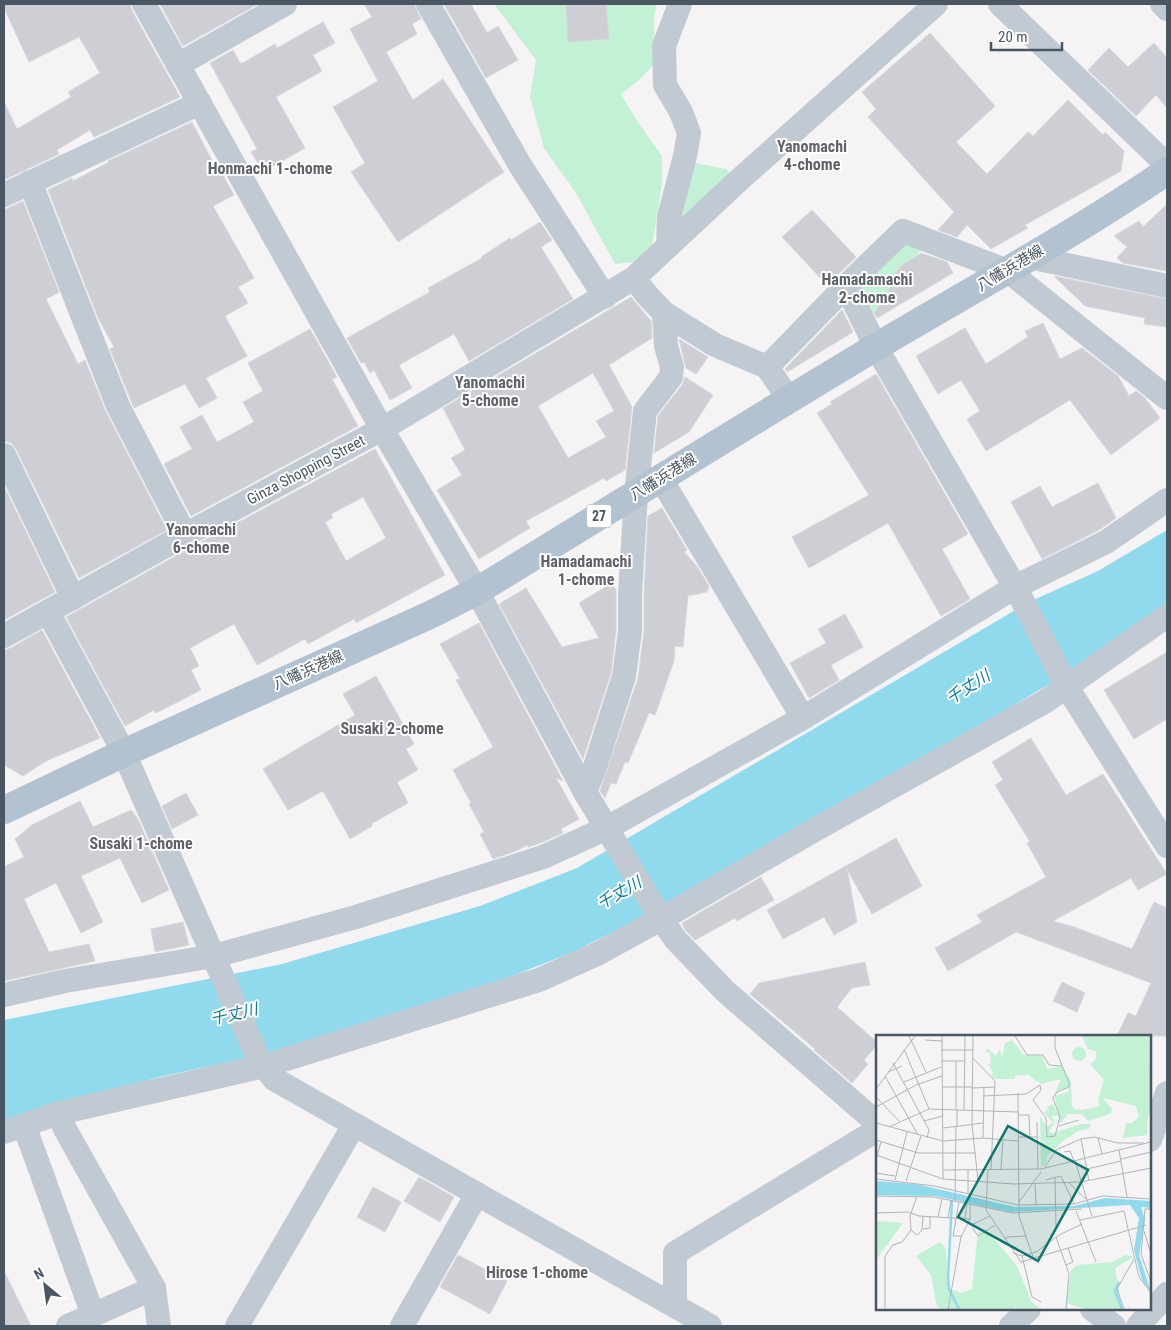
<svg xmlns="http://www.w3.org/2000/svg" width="1171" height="1330" font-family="'Roboto Condensed','Noto Sans JP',sans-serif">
  <rect width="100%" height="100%" fill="#f5f3f3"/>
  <g fill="#c3f1d5">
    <polygon points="494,4 657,4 654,17 655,63 640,79 621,94 637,121 662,156 662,184 652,246 634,262 615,264 576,193 544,148 530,97 536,60"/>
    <polygon points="690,162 726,169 738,181 676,237"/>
    <polygon points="903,231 928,240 866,323 846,286"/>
  </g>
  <polygon fill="#90daee" points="1167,530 1167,608 1065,675 722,877 573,952 487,986 275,1052 164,1076 54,1105 4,1121 4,1020 282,964 480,906 577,868 1029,602 1098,571"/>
  <g fill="#cdcfd5" stroke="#d7d9de" fill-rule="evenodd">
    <polygon points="4,4 130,4 132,11 180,97 94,137 90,130 57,150 59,154 4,180 4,102 17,129 71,97 68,92 100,73 79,37 29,62 4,8"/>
    <polygon points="160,4 258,4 183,46"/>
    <polygon points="364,4 414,4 421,19 412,24 417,34 386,52 413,100 443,79 504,172 398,242 351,172 365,163 333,107 378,81 350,29 372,17"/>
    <polygon points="444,4 471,4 487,33 498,26 518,60 486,78"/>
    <polygon points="566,4 606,4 609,39 568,42"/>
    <polygon points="323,22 335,43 313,55 322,71 276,97 305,148 263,172 251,152 257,149 210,63 233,50 241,64 275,44 277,48"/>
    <polygon points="930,33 995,106 956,142 987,174 1028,132 1033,136 1068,100 1103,135 1105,132 1124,151 1121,171 1025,225 1028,228 991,249 967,225 957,237 938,230 954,212 868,117 876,109 862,92"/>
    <polygon points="1154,43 1167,58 1167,108 1156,95 1136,116 1088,70 1109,48 1128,67"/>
    <polygon points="192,122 220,176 223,175 234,195 213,206 254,278 238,287 248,303 225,316 247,356 206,378 217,398 199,408 185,384 134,408 110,349 114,347 98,318 48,190 72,178 73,181 109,162 108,161"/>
    <polygon points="23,201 59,292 46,299 78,364 85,360 106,412 167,530 79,578 16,449 11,443 4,441 4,210"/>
    <polygon points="1167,204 1167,271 1123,263 1117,258 1127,247 1114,236 1139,221 1143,227"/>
    <polygon points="812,210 856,257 827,285 782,237"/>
    <polygon points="540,222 552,240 541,247 573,299 469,361 454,334 399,365 412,388 390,400 374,370 370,373 364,362 361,363 347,338 430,292 428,288 482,258 481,257 510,238 511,240"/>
    <polygon points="921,253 947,262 953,273 877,318 874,313 894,282 892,278 901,266"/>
    <polygon points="1054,276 1167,299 1167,327 1144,324 1145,318 1085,306"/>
    <path d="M631 297 651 321 652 338 609 365 632 407 625 470 606 481 604 478 526 521 530 528 479 559 437 490 462 475 451 458 465 450 443 408ZM593 373 614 411 596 421 606 437 568 458 538 406Z"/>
    <polygon points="842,310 853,332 787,372 785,369"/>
    <polygon points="1043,323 1060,359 1082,348 1118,376 1129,396 1136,391 1145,398 1160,418 1111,455 1070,400 986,451 967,419 980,411 961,380 938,394 916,356 965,328 986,364 1028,337 1025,331"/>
    <polygon points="310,329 337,377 332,379 358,426 191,516 164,464 192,449 180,427 202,415 217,442 254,422 243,402 263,391 248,363"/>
    <polygon points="679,339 708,357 696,374 686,368"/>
    <polygon points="876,374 968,534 942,549 970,599 941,616 888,523 809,568 792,537 869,495 817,413 832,404 830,402"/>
    <polygon points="685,377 713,395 689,432 654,453 658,416 682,385"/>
    <path d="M375 449 445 575 356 623 354 619 308 644 305 639 257 665 234 624 190 648 199 666 191 670 201 690 156 713 154 710 125 726 66 617 192 547ZM363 497 386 538 346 561 325 522 333 518 331 514Z"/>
    <polygon points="1098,483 1116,518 1099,530 1042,559 1011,502 1040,486 1052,507"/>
    <polygon points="4,486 55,592 4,620"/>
    <polygon points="662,508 687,550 684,552 696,565 709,586 707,592 688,596 683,647 675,646 674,661 655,715 649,713 628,763 625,762 616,784 611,783 605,798 600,791 638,678 644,631 644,594 648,516"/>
    <polygon points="612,583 616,590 616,630 611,673 583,759 499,604 526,588 562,647 599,638 579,603"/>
    <polygon points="845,614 863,647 831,665 839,680 809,698 790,663 826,643 818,629"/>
    <polygon points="479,623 563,781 556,778 579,819 561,829 563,833 538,844 528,847 527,845 516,851 493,859 480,834 484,832 469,804 471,803 453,770 493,747 456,680 460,679 440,644"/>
    <polygon points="42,630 100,738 46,761 23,776 4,765 4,650 11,648"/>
    <polygon points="1167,652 1167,719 1134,739 1104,690"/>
    <polygon points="376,676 414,744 406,749 418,770 397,782 408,803 371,824 372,826 350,839 323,791 288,810 263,769 355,715 343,694"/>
    <polygon points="1031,738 1066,795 1103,774 1167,874 1138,890 1131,878 1053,921 1074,927 1132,949 1154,902 1167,908 1167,1036 1117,1036 1128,1013 1136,1016 1151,983 1016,932 948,971 935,948 982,922 977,915 1046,877 1027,843 1030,842 995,785 1003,780 992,762"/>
    <polygon points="186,793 198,815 172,829 162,806"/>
    <polygon points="80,801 93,827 131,810 138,819 169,890 142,903 120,858 81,876 103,922 81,933 56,883 24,899 49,952 89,944 95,961 4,981 4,867 24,857 15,839 32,825"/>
    <polygon points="896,838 922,886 872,914 847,869 857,922 834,935 824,917 783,939 767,910"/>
    <polygon points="761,877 774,900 737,921 735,918 695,940 685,930 682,923"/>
    <polygon points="183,922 189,945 155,952 151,929"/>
    <polygon points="865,962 870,985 852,988 837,1007 877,1042 877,1045 864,1060 868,1064 852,1083 814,1050 815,1049 750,994 759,983"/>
    <polygon points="1062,982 1085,993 1077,1012 1053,1001"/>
    <polygon points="419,1177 454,1197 440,1222 404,1201"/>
    <polygon points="373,1187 401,1202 385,1232 357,1217"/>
    <polygon points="458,1255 507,1281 490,1314 440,1287"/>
    <polygon points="4,1271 31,1326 4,1326"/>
  </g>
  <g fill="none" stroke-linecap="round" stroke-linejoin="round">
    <g stroke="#c1cad2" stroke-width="24">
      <polyline points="144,4 382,429 477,591 585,792 661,919 676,940 725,991 877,1123"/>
      <polyline points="428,4 520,165 605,297"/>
      <polyline points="1000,4 1167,165"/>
      <polyline points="1162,4 1167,9"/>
      <polyline points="178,65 285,4"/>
      <polyline points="30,182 118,406 185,535"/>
      <polyline points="4,195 200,103"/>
      <polyline points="668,246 669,217 685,156 689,133 681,112 665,85 664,46 680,4"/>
      <polyline points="1029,257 1167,286"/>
      <polyline points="634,278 647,295 664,313 715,345 767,367 789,399"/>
      <polyline points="846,286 876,347 1020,596 1067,687 1167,846"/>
      <polyline points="767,367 846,286 903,231 1008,271 1167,398"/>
      <polyline points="4,455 73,598"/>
      <polyline points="661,479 803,718"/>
      <polyline points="48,612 124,753 258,1058 274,1079 710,1326"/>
      <polyline points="4,636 185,535 382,429 634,278 738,181 936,4"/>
      <polyline points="585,792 594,770 624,676 630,631 630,594 636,494 645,411 671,377 672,367 666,346 664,313"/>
      <polyline points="4,995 65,981 214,956 356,917 543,857 607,828 803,718 1015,587 1106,542 1167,500"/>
      <polyline points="59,1113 65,1129 154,1288 159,1326"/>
      <polyline points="24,1125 93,1315"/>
      <polyline points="4,1132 59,1113 264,1066 539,980 597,954 661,919 818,828 1046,701 1167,616"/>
      <polyline points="1150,1140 1167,1093"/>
      <polyline points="675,1306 675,1253 877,1130"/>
      <polyline points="1092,1309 1114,1326"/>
      <polyline points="68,1326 154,1288"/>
      <polyline points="237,1326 354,1125"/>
      <polyline points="402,1326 477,1194"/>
      <polyline points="1011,1326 1029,1309"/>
      <polyline points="1138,1326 1167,1294"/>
    </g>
    <path stroke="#b3c2d1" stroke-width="28" d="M4 810 124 753 432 614 477 591C610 510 742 427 876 347 973 289 1074 235 1167 171"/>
  </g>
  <g text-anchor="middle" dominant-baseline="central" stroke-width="4" stroke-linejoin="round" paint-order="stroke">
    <rect fill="#fff" stroke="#808990" stroke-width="1" x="586.5" y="504.5" width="25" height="23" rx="4"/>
    <g font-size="14" font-weight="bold" fill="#4a5661">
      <text x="599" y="516">27</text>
    </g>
    <g font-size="15" fill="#4a5661" stroke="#fff">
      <text transform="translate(1010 268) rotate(-31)">八幡浜港線</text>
      <text transform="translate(306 470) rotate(-28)">Ginza Shopping Street</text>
      <text transform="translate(663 477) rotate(-32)">八幡浜港線</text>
      <text transform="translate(308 670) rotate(-24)">八幡浜港線</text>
    </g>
    <g font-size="16" font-weight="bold" fill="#5f6368" stroke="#fff">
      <text x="812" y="146">Yanomachi<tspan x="812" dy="18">4-chome</tspan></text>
      <text x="270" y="168">Honmachi 1-chome</text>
      <text x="867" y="279">Hamadamachi<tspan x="867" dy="18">2-chome</tspan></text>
      <text x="490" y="382">Yanomachi<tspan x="490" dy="18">5-chome</tspan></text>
      <text x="201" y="529">Yanomachi<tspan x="201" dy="18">6-chome</tspan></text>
      <text x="586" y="561">Hamadamachi<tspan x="586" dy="18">1-chome</tspan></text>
      <text x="392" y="728">Susaki 2-chome</text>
      <text x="141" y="843">Susaki 1-chome</text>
      <text x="537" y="1272">Hirose 1-chome</text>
    </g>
    <g font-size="16" font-style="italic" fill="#0c7c9b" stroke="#fff">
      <text transform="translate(968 687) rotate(-33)">千丈川</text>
      <text transform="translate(619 893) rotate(-30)">千丈川</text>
      <text transform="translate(234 1014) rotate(-13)">千丈川</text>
    </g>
  </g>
  <g transform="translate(876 1035)">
    <rect width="275" height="275" fill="#f5f3f3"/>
    <path d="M206 1H273L275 77 272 81 271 100 247 103 250 88H256L263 82 260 71 227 63 236 74 235 78 228 81 212 86 206 79H192L184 89 182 80 175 82 179 86 173 97 177 98 205 89H215L213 94 202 96 187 106 171 121V127L165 133 164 81 171 92 177 87 168 78 171 74 174 80 171 72 177 69 182 79 179 61 192 57 193 52 181 57 174 69 185 44 165 49 150 38V41L140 40 138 44H120L115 41 117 37 112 29 115 28 114 18 109 17 112 14 120 21 124 14 126 23 129 8 136 5 148 20 166 21 171 34 186 31 195 46 196 71 198 74 206 75 224 71 222 66 228 45 214 29 220 24V16L212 14ZM196 19a7 7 0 1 1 14 0a7 7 0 1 1-14 0ZM0 186 27 188 0 225ZM102 196 115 200 141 231 156 268 165 274H66L61 272 55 240 40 221 64 207 69 212 74 254 85 258 96 254ZM249 220 258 222 239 233 246 274H210L190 268 195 235 201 230 237 227Z" fill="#c3f1d5"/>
    <path d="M0 146 40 149 139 172 198 171 229 163 275 166V173L265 172 269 185 263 220 275 257 266 245 258 215 263 183 254 170 135 177 59 161 0 160Z" fill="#90daee"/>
    <path fill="none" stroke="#90daee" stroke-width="2.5" d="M76 165 72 243 73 254 83 274M243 247 239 256 246 274"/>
    <path fill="none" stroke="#b1b4b9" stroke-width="1" d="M33 1 50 37M66 1 67 144M97 1 96 89 102 146M139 1 151 20H167L173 30 186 31M49 5 66 6M28 14 53 74M65 15H97M97 23 119 46 115 134M65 26H89M17 28 53 95 51 103M12 37 26 31M9 41 42 100M28 47 65 32M66 52H96M96 53 119 52M0 54 39 1M142 58 143 181 158 225M107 61 150 59 164 50 165 55 157 65 170 83 171 102 179 101 184 82 177 63 181 57 193 52V48L179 13V1M0 62 23 86M0 72 40 50 66 41M80 75V26M81 75V91M88 75 89 1M142 80H153L154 102M48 86 67 81M161 87 162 134M0 88 67 106 107 103 142 106M183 91 203 85M13 92 53 74 142 77M67 93 107 88M275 100V124M142 102H161M107 103 108 53M222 103 226 119M205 104 213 146M0 105 42 118H99M243 115 251 162M188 117 194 116 198 126M0 120 67 144 138 149 205 147 275 133M245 124 275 117M0 125 5 107M199 126 216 181M169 132 180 115 205 104 218 102 242 108H268M112 134 110 175 145 227 270 190M125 134 127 105M211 134 245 126M67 135 165 134 275 107M0 138 19 141M179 142 180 193M0 144 58 151 142 170 198 169 226 161 275 164M19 145 31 97M170 145 185 141 198 169M30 146 45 101M193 148 210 164M159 149 160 170M92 158V135M0 161 58 162 137 178 206 174M79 166 80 91M83 167 77 201H86M143 167 165 137M275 174H269L265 219 275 247M200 176 220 227M0 178 32 177 43 181 94 184M62 182 66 164M72 183 75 165M89 184 91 168M204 185 248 176 263 242 275 258M95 190 114 181M96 192 102 201 119 190M47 194 54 193V182M35 195 41 200 46 195 47 181M268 196 275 219M180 202 193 239 190 274M129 205 131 202 150 201M137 218 146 221 156 262 165 267M146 221 160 217 183 200 206 189M190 230 197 227 192 213M9 274V221L17 210 26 207 35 195 34 181 41 161M72 274 85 202 94 184V169M248 274 241 254 258 224"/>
    <path fill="#0f766e" fill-opacity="0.15" stroke="#0f766e" stroke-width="2.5" d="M132 91 212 135 162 226 82 182Z"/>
    <rect width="275" height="275" fill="none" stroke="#4a5661" stroke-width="2.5"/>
  </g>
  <rect width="1171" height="1330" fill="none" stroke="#4a5661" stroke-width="10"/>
  <g transform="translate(45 1285) rotate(331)" stroke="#ffffff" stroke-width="4" paint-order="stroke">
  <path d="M0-4L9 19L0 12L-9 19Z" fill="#4a5661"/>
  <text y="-8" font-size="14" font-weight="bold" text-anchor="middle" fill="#4a5661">N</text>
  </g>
  <path d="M991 42v8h71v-8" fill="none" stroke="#4a5661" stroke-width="2.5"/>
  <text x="998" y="42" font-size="15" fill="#4a5661" stroke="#ffffff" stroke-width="4" paint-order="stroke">20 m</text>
</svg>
